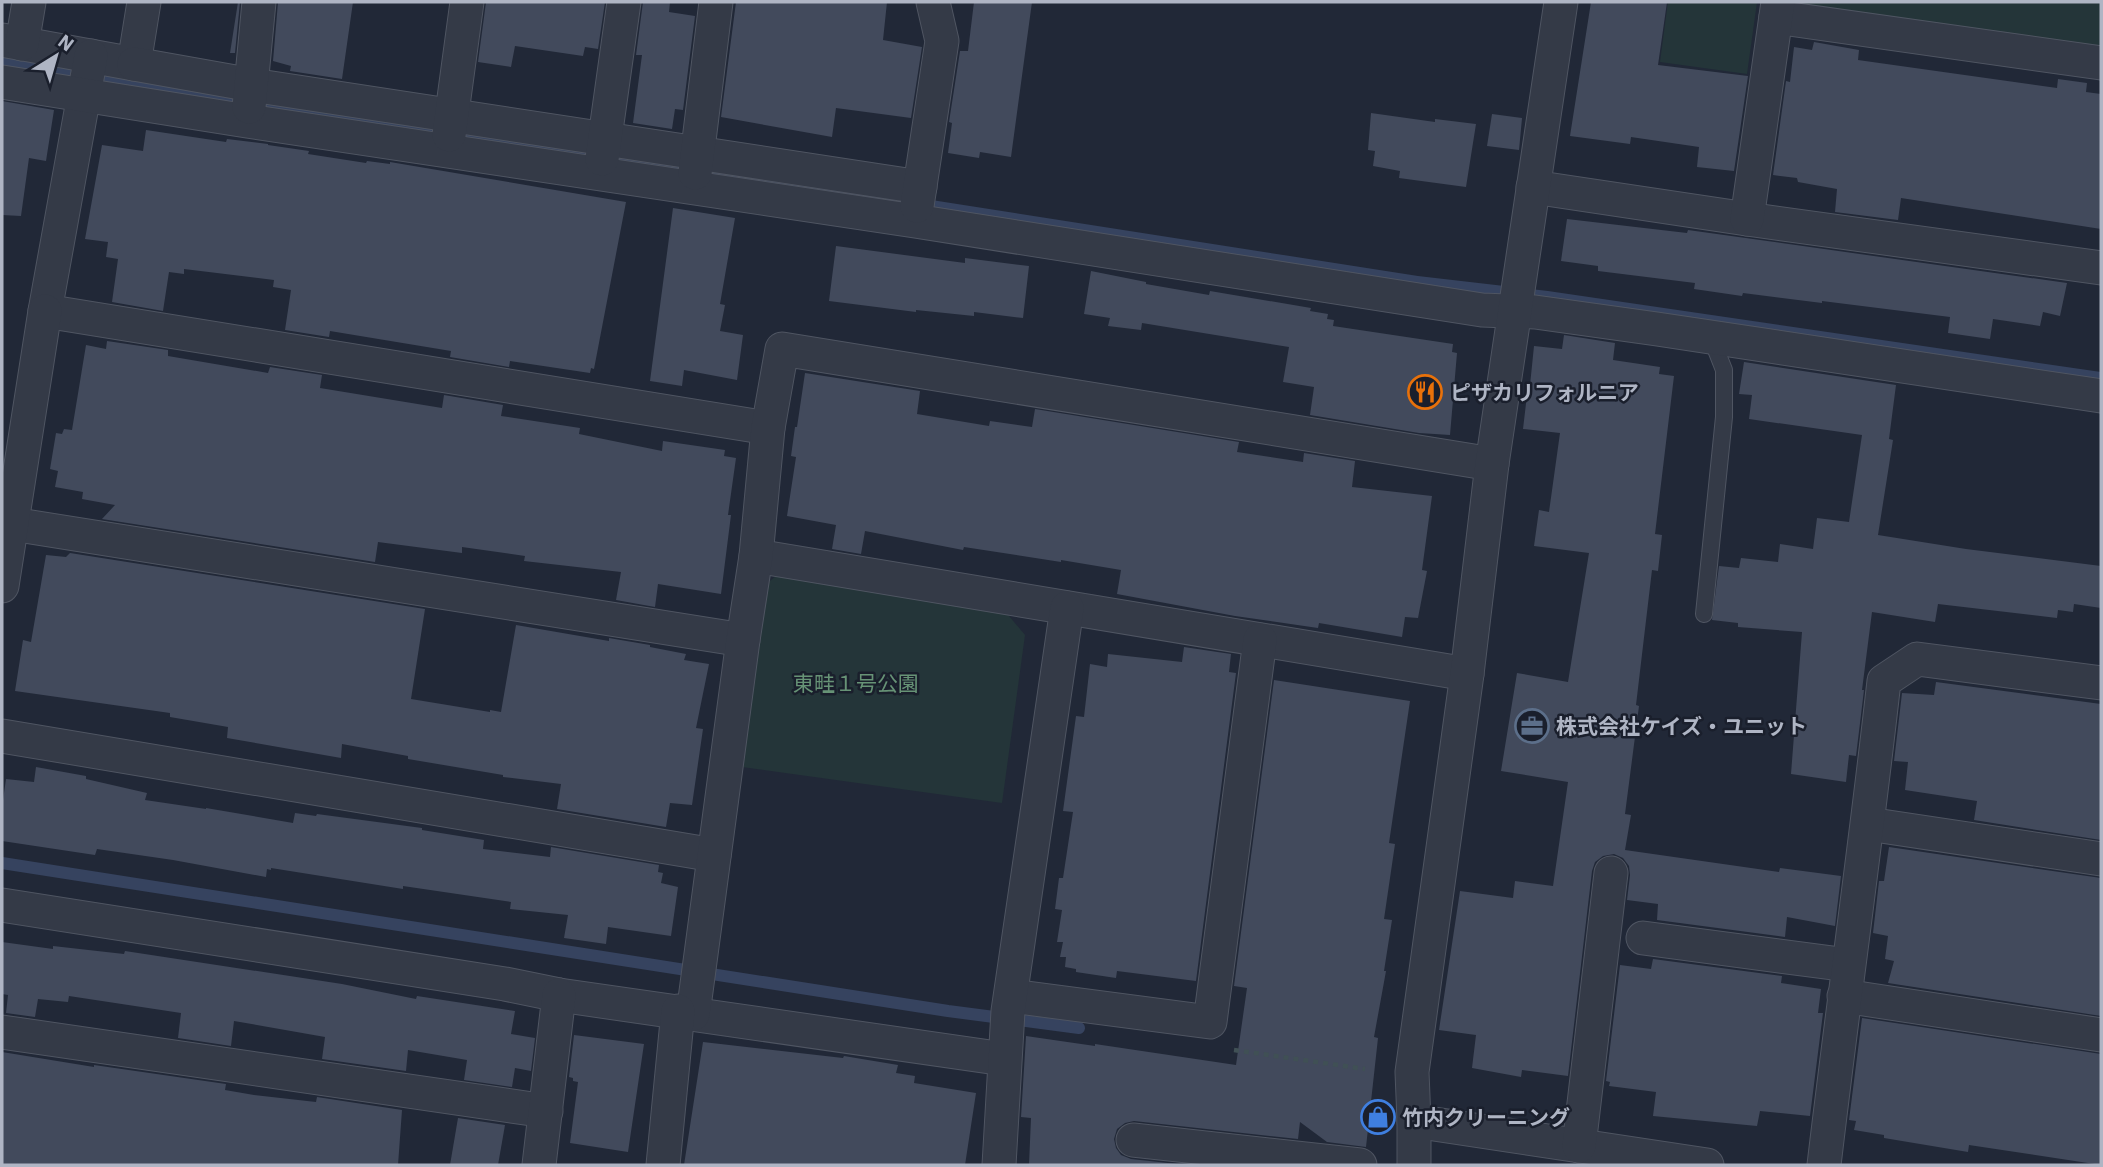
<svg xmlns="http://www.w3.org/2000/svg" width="2103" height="1167" font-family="'IBM Plex Sans','Noto Sans JP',sans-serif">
  <rect width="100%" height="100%" fill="#212837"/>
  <g fill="#243539">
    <polygon points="1668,2 1757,2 1747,74 1660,62"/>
    <polygon points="1801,2 2101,2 2101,49 1810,9"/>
    <polygon points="784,570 1004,610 1025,635 1002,803 742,767 766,584"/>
  </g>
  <polygon fill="#36435f" points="2,55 1418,276 1548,291 2101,372 2101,381 1480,297 2,68"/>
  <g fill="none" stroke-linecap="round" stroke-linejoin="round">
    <polyline stroke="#36435f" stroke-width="12" points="2,863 948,1011 1079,1028"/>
  </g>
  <g fill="#424a5c">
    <polygon points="238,2 240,2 235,53 230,53"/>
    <polygon points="278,2 353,2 342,79 290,71 291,66 273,61"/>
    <polygon points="486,2 605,2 598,49 585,47 583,56 515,46 511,67 478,62"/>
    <polygon points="643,2 670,2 669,12 695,16 683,110 675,109 672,129 633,123 642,55 636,55"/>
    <polygon points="736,2 887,2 883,40 922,47 911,118 836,108 832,137 721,117"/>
    <polygon points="974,2 1032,2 1011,157 980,152 979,158 948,153 952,123 949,122 960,51 968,51"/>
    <polygon points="1591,2 1667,2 1658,65 1748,76 1734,171 1697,167 1699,147 1631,137 1630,144 1570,136"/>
    <polygon points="1814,42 1859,50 1858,60 2057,88 2058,79 2087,83 2086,92 2101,94 2101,229 1901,198 1898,220 1835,212 1837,189 1798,182 1797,178 1773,175 1786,81 1790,82 1794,47 1812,50"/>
    <polygon points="2,101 54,110 46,161 29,158 21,216 2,215"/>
    <polygon points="1371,113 1435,122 1435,119 1476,124 1466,187 1399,178 1400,171 1373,166 1375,151 1368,150"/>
    <polygon points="1492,114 1522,118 1519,150 1487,146"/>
    <polygon points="146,130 226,142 227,139 268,144 268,145 309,151 308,154 366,163 367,161 390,164 390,162 626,202 594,369 591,368 590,373 510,361 509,367 450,357 451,351 330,331 329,337 285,330 291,290 273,287 274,280 184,269 184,274 169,272 163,311 112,302 118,259 106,257 108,242 85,239 102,145 143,151"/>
    <polygon points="673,208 735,218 720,304 725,305 720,331 743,335 737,380 684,370 682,386 650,381"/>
    <polygon points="1567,219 1687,233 1688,230 2067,283 2060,316 2043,312 2040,326 1993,319 1990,339 1948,333 1950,317 1822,301 1822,303 1743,293 1742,296 1694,289 1695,283 1598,271 1598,266 1561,261"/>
    <polygon points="836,246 965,263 965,258 1029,266 1023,318 974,312 974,316 916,310 916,312 829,301"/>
    <polygon points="1091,271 1146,282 1146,284 1209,295 1210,291 1311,308 1310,311 1328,314 1327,319 1334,320 1333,326 1453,344 1452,352 1457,353 1450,435 1419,433 1310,415 1314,387 1283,382 1289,347 1142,323 1141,330 1108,326 1110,318 1084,314"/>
    <polygon points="1564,335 1615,343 1613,360 1660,367 1659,374 1674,376 1655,534 1662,535 1658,571 1652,570 1636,705 1639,706 1625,814 1631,815 1625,850 1779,872 1780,868 1841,876 1835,926 1787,917 1785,937 1657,920 1658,904 1627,900 1630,875 1629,866 1623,858 1614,854 1603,856 1595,862 1592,871 1568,1076 1522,1070 1521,1077 1472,1068 1476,1035 1439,1030 1460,891 1513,898 1515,881 1553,886 1568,782 1501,771 1517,673 1568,682 1589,553 1534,546 1539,510 1549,512 1560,433 1523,429 1527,395 1529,395 1534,346 1562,349"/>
    <polygon points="107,341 168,350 168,356 268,373 270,367 322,375 320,388 442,408 444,395 503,405 501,416 580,428 579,434 662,451 663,441 725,450 724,456 736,458 728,515 731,515 721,594 658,584 655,607 616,600 621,572 524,561 525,556 462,547 462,553 378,542 375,562 102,519 115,505 82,499 83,492 55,487 58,471 50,469 56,433 62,434 64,429 72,430 86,345 106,349"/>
    <polygon points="1744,362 1896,385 1889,439 1893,440 1878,535 1966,549 2101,566 2101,608 2074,604 2073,612 2058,610 2057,618 1938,604 1935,622 1872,612 1862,690 1864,690 1856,756 1849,755 1846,782 1791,774 1802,632 1738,627 1738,623 1712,620 1719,566 1739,568 1741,558 1778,562 1780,544 1813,549 1817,518 1849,522 1862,435 1749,419 1752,395 1739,394"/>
    <polygon points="805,373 920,391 917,414 989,426 990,421 1032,427 1035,409 1239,442 1237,452 1303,462 1304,453 1355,461 1352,487 1432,496 1422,570 1427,571 1418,618 1405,617 1402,637 1319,623 1318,628 1235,616 1117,594 1121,570 1061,560 1061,562 964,547 963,550 865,531 861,554 832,549 836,525 787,516 796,457 791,456 795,427 797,427"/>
    <polygon points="70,553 425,609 411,699 490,712 490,710 501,712 516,625 609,641 609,638 650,645 650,647 686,654 684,660 709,664 696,728 703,729 692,805 670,803 666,827 557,809 561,784 503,777 503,775 408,759 408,756 342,744 341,758 227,738 228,727 170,717 170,713 15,691 23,640 31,642 46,555 66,557"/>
    <polygon points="1184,647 1231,654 1229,672 1236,673 1196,981 1117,971 1116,978 1076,972 1076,969 1065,967 1066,957 1060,957 1063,942 1057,942 1062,910 1055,909 1059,878 1063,878 1073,812 1063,811 1076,716 1084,717 1090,664 1107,667 1108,654 1182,662"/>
    <polygon points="1274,680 1410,701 1389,843 1395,844 1384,919 1392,920 1384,971 1386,971 1374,1037 1378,1038 1366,1147 1327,1142 1300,1122 1298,1139 1134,1121 1125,1123 1117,1129 1114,1139 1116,1148 1121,1155 1131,1159 1186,1165 1029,1165 1031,1118 1021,1117 1026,1036 1095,1046 1095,1044 1236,1065 1247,988 1234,986"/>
    <polygon points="1936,682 2101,704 2101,840 1974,820 1977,801 1905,790 1908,762 1894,761 1902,693 1934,695"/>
    <polygon points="36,767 86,776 86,779 147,793 145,800 206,809 206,808 293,823 295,813 316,816 317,814 422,828 422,830 484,840 483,849 550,857 551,847 659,865 658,872 663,873 661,883 678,887 671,936 608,927 606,944 564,938 568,915 510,909 511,902 403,886 403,889 271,868 271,870 267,869 266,877 173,860 97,849 95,855 2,841 2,807 6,779 34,782"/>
    <polygon points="1889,847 2101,878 2101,1016 1888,983 1894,961 1885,959 1888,936 1873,933 1879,881 1884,881"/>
    <polygon points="2,942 53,949 53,946 124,954 125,951 342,984 416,999 417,996 515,1011 511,1034 535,1038 531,1071 515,1068 512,1087 464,1080 467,1060 408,1050 406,1071 322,1059 325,1037 234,1021 231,1046 178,1038 181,1013 69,996 68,1002 38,999 35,1017 6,1013 8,995 2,994"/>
    <polygon points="1653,959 1782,976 1781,983 1821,989 1818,1013 1823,1013 1810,1116 1760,1111 1757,1126 1653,1116 1656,1092 1609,1086 1610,1082 1606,1081 1620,965 1651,969"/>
    <polygon points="1862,1018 2101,1054 2101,1165 1969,1145 1968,1152 1884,1138 1884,1135 1854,1130 1856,1121 1849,1120"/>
    <polygon points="574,1035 644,1044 628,1152 570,1143 578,1082 573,1081 573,1078 569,1077"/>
    <polygon points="703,1042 843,1058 844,1056 898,1065 896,1073 915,1076 914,1083 976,1093 965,1165 684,1165"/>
    <polygon points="2,1052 94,1067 94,1065 226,1084 225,1090 254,1095 316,1102 317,1097 402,1110 398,1165 2,1165"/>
    <polygon points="458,1118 505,1125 498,1165 450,1165"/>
  </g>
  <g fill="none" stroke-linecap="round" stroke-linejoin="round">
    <g stroke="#4f5562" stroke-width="18">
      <polyline id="lane" points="1704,614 1724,417 1724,370 1711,337"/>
    </g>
    <g stroke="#4f5562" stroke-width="35">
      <g id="street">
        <polyline points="1776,17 2101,63"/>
        <polyline points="2,40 134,64 144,2"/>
        <polyline points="22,44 29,2"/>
        <polyline points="91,56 45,311 768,428"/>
        <polyline points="134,64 252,85 920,187"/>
        <polyline points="2,82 247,121 915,221 1482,310 1535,312 1657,329 2101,396"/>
        <polyline points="249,107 259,2"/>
        <polyline points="449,135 467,2"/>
        <polyline points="602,159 624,2"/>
        <polyline points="695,173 716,2"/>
        <polyline points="1533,187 1747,219 2101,268"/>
        <polyline points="917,206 942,41 933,2"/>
        <polyline points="1747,219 1778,2"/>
        <polyline points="12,524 743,640"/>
        <polyline points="756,556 1467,674"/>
        <polyline points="2,586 45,311"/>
        <polyline points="2,736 714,855"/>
        <polyline points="1868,824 2101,859"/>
        <polyline points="2,905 505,984 559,995 1004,1059"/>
        <polyline points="1643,938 1848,965"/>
        <polyline points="1011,996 1210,1022 1260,640"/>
        <polyline points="1844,996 2101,1035"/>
        <polyline points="693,1014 743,640 756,556 768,428 782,349 1492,464"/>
        <polyline points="2,1032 546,1111"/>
        <polyline points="1414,1121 1707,1165"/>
        <polyline points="1133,1140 1360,1165"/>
        <polyline points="1579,1146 1611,873"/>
        <polyline points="539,1165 559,995"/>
        <polyline points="663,1165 678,1011"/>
        <polyline points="999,1165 1008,1011 1067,608"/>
        <polyline points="1414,1165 1414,1121 1412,1072 1467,674 1492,464 1561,2"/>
        <path d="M1824 1165C1843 1004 1866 843 1884 681L1917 659 2101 683"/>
      </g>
    </g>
    <polyline stroke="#405055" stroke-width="4.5" stroke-dasharray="5 5" stroke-linecap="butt" points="1234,1050 1365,1069"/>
    <use href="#lane" stroke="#343a47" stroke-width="16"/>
    <use href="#street" stroke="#343a47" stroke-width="33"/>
  </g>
  <defs>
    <g id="restaurant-ring" transform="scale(1.75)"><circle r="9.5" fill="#1a1f2c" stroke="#e8710a" stroke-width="1.5"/><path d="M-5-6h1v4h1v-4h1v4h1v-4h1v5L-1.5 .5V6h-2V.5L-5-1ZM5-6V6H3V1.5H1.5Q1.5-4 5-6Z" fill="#e8710a"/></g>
    <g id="office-ring" transform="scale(1.75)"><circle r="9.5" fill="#1a1f2c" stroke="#5c6f8a" stroke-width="1.5"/><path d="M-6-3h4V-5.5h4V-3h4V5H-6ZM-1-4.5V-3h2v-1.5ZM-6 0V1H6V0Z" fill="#5c6f8a"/></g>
    <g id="shop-ring" transform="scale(1.75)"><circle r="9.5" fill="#1a1f2c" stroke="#3f7fe0" stroke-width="1.5"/><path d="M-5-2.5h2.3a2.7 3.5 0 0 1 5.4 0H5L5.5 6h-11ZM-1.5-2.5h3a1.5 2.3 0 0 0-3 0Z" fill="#3f7fe0"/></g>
  </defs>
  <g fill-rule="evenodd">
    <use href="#restaurant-ring" x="1425" y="392"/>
    <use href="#office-ring" x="1532" y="726"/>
    <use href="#shop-ring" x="1378" y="1117"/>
  </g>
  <g text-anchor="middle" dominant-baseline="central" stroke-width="5" stroke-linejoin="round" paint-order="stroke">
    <g font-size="21" font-weight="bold" fill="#afb5c4" stroke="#1a1f2c" text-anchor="start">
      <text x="1450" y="392">ピザカリフォルニア</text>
      <text x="1556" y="726">株式会社ケイズ・ユニット</text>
      <text x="1402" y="1117">竹内クリーニング</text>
    </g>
    <g font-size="21" fill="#679376" stroke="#1a1f2c">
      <text x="856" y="683">東畦１号公園</text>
    </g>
  </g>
  <rect width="2103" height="1167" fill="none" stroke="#afb5c4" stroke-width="7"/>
  <g transform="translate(56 56) rotate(37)" stroke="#1a1f2c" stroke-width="5" paint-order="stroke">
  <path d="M0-5L12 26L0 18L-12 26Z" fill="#afb5c4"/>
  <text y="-10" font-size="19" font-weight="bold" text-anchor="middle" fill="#afb5c4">N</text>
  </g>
</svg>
